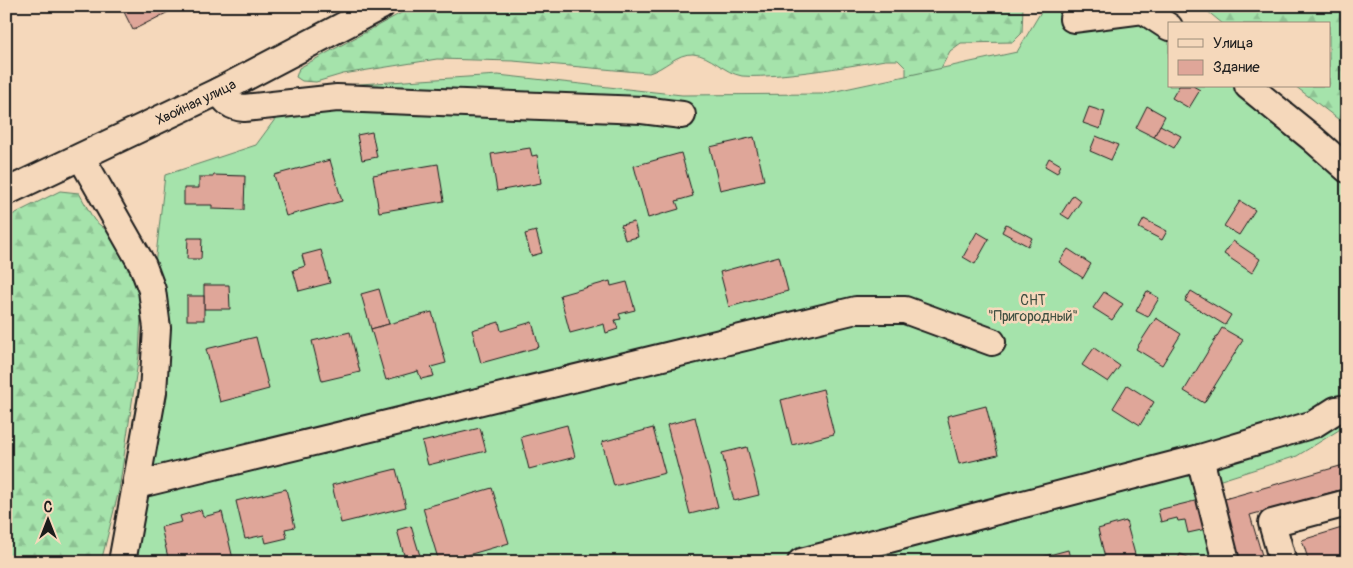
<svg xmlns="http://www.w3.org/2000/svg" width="1353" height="568" font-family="Pangolin,sans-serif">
  <defs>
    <pattern id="forest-firs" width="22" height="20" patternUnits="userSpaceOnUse" patternTransform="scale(1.25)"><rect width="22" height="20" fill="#a5e3ab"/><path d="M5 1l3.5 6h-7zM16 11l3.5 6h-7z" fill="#8dc293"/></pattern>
  </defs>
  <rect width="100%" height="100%" fill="#f5d8bb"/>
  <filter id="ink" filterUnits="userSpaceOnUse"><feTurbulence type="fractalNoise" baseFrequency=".02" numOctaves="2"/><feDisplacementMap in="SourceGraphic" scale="10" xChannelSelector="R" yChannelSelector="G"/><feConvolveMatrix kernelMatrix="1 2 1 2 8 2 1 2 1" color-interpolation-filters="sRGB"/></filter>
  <g filter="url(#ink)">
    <g fill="url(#forest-firs)" stroke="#608064">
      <path d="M414 6H1023L1022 33 1013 42 961 43 950 51 939 72 906 89V68L898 60H885C850 66 815 72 780 75 767 76 754 77 742 76 724 73 711 55 693 54 677 53 664 69 649 73L513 61 437 59 343 74 316 82 302 81 296 77 299 68Z"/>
      <polygon points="1195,6 1347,6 1347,126 1295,86 1329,86 1329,24 1223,24 1206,10"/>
      <polygon points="60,191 79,193 94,220 113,236 133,264 142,296 139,355 119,490 101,562 6,562 6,218"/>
    </g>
    <polygon fill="#a5e3ab" stroke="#608064" points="1078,6 1106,6 1169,36 1169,86 1245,86 1347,160 1347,425 1297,456 1218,481 1236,562 111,562 148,327 165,175 256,145 298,88 498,75 682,95 822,94 1017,52 1042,10"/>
    <g fill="#dfa699" stroke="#1c1c1c">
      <polygon points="135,6 180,6 133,30 124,12"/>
      <polygon points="1179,86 1193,86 1200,90 1189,108 1172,98"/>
      <polygon points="1147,106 1165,116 1154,137 1136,128"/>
      <polygon points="1089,107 1105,112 1100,129 1083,123"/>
      <polygon points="1160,125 1181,136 1174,148 1154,137"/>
      <polygon points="372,132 377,157 362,160 357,135"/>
      <polygon points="1096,136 1118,145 1111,160 1090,151"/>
      <polygon points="754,137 764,180 720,190 710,147"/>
      <polygon points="530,148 532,156 537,155 541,183 497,191 491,154"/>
      <polygon points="681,153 693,196 676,201 679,209 648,218 634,166"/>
      <polygon points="1049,158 1061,165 1057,173 1045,166"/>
      <polygon points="330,160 342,201 286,216 274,175"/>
      <polygon points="438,164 444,201 379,212 373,175"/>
      <polygon points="213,175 245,176 244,210 212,209 212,205 184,205 184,188 199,188 199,177 213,177"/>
      <polygon points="1073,195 1081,201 1069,219 1061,214"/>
      <polygon points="1240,201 1255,210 1239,235 1224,226"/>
      <polygon points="1144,219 1167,231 1162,240 1139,228"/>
      <polygon points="634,222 638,237 625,240 621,225"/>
      <polygon points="1006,224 1032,238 1028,246 1002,232"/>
      <polygon points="536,231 542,253 531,256 525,234"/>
      <polygon points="977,232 989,239 975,264 963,257"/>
      <polygon points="188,238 202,238 201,259 187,259"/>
      <polygon points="1233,241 1260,259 1252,273 1224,254"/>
      <polygon points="1068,249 1091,264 1083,278 1059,262"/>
      <polygon points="321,250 330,283 299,291 293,270 305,266 302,255"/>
      <polygon points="779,256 788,291 729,307 720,272"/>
      <polygon points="610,281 611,286 627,282 635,310 619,314 621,319 615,320 618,329 606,333 604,324 570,333 560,295"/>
      <polygon points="204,285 229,285 230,309 204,309"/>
      <polygon points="379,289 389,324 371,329 361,294"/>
      <polygon points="1147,291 1159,298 1148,317 1136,311"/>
      <polygon points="1191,291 1231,315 1225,325 1185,301"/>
      <polygon points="1104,292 1123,304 1112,320 1093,308"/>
      <rect x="187" y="296" width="17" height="24"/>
      <polygon points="432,312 446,363 431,367 434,376 421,379 418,371 386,380 371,329"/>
      <polygon points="1156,318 1181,334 1162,365 1136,349"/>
      <polygon points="499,322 501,331 532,322 539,347 481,363 472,330"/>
      <polygon points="1222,328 1243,340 1204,403 1184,391"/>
      <polygon points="350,332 360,372 322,381 312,341"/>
      <polygon points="256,337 269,389 220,402 206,349"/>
      <polygon points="1094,348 1120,366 1108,382 1082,365"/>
      <polygon points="1127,385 1154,402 1140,425 1113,408"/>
      <polygon points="823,389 834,434 792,445 781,400"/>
      <polygon points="986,406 998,455 959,464 947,416"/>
      <polygon points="695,417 718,507 690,514 667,425"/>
      <polygon points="567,425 575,457 529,469 521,437"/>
      <polygon points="480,428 486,451 428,465 422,442"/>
      <polygon points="653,428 665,473 614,486 602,442"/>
      <polygon points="747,447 759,495 734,501 722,453"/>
      <polygon points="1347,464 1347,488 1250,515 1264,562 1238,562 1221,500"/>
      <polygon points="396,469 406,507 341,523 332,485"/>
      <polygon points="492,488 509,543 468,555 470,562 439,562 423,508"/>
      <polygon points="286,489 295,527 285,529 287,538 266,543 264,535 245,539 236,501"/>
      <polygon points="1199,500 1206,529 1188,533 1185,520 1178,521 1177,518 1161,522 1158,510"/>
      <polygon points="201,510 203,517 222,512 233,559 222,562 169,562 161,527 182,522 180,516"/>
      <polygon points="1126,521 1137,562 1106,562 1098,529"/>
      <polygon points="411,526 421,559 406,562 397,530"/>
      <polygon points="1342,528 1347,544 1347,562 1309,562 1302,540"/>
      <polygon points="1068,550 1071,562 1023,562"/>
      <polygon points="1180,554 1201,562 1177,562"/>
    </g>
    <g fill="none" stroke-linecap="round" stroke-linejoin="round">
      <g stroke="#1c1c1c" stroke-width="30">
        <g id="minor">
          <polyline points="1073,19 1143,10 1169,27"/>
          <polyline points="1248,86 1312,138 1347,169"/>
          <path d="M219 91C226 102 231 107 244 108L337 98 642 110 682 115"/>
          <polyline points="81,157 143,266 152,290 157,328 153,392 122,562"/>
          <path id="s1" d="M6 192 219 91 381 6"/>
          <polyline points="1200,458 1226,562"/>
          <polyline points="136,485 856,310 905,310 992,342"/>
          <polyline points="801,562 1200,458 1314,424 1336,410 1347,408"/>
          <polyline points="1283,562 1272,523 1347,503"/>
        </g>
      </g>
      <use href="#minor" stroke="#f5d8bb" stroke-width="26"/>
    </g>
  </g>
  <g text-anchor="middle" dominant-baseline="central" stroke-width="5" stroke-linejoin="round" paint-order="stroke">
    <g font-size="14" fill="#1c1c1c" stroke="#f5d8bb">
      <text stroke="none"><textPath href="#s1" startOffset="210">Хвойная улица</textPath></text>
    </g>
    <g font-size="14" fill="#3e4e40" stroke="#f5d8bb">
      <text x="1033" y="300">СНТ<tspan x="1033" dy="16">"Пригородный"</tspan></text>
    </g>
  </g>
  <rect width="1353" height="568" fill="none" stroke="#f5d8bb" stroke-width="25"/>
  <rect x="12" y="12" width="1328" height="543" fill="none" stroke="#1c1c1c" stroke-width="2" filter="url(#ink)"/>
  <rect x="1168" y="22" width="162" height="65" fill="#f5d8bb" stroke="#9e8d7b"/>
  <rect x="1178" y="39" width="25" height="8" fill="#f5d8bb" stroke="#9e8d7b"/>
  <text x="1213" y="48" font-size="15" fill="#1c1c1c">Улица</text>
  <rect x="1178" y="60" width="25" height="15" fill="#dfa699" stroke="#9e8d7b"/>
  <text x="1213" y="72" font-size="15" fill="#1c1c1c">Здание</text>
  <g transform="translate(48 520)" stroke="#f5d8bb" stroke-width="4" paint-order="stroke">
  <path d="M0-4L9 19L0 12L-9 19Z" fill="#1c1c1c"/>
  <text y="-8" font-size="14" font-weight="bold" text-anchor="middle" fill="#1c1c1c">С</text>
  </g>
</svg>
